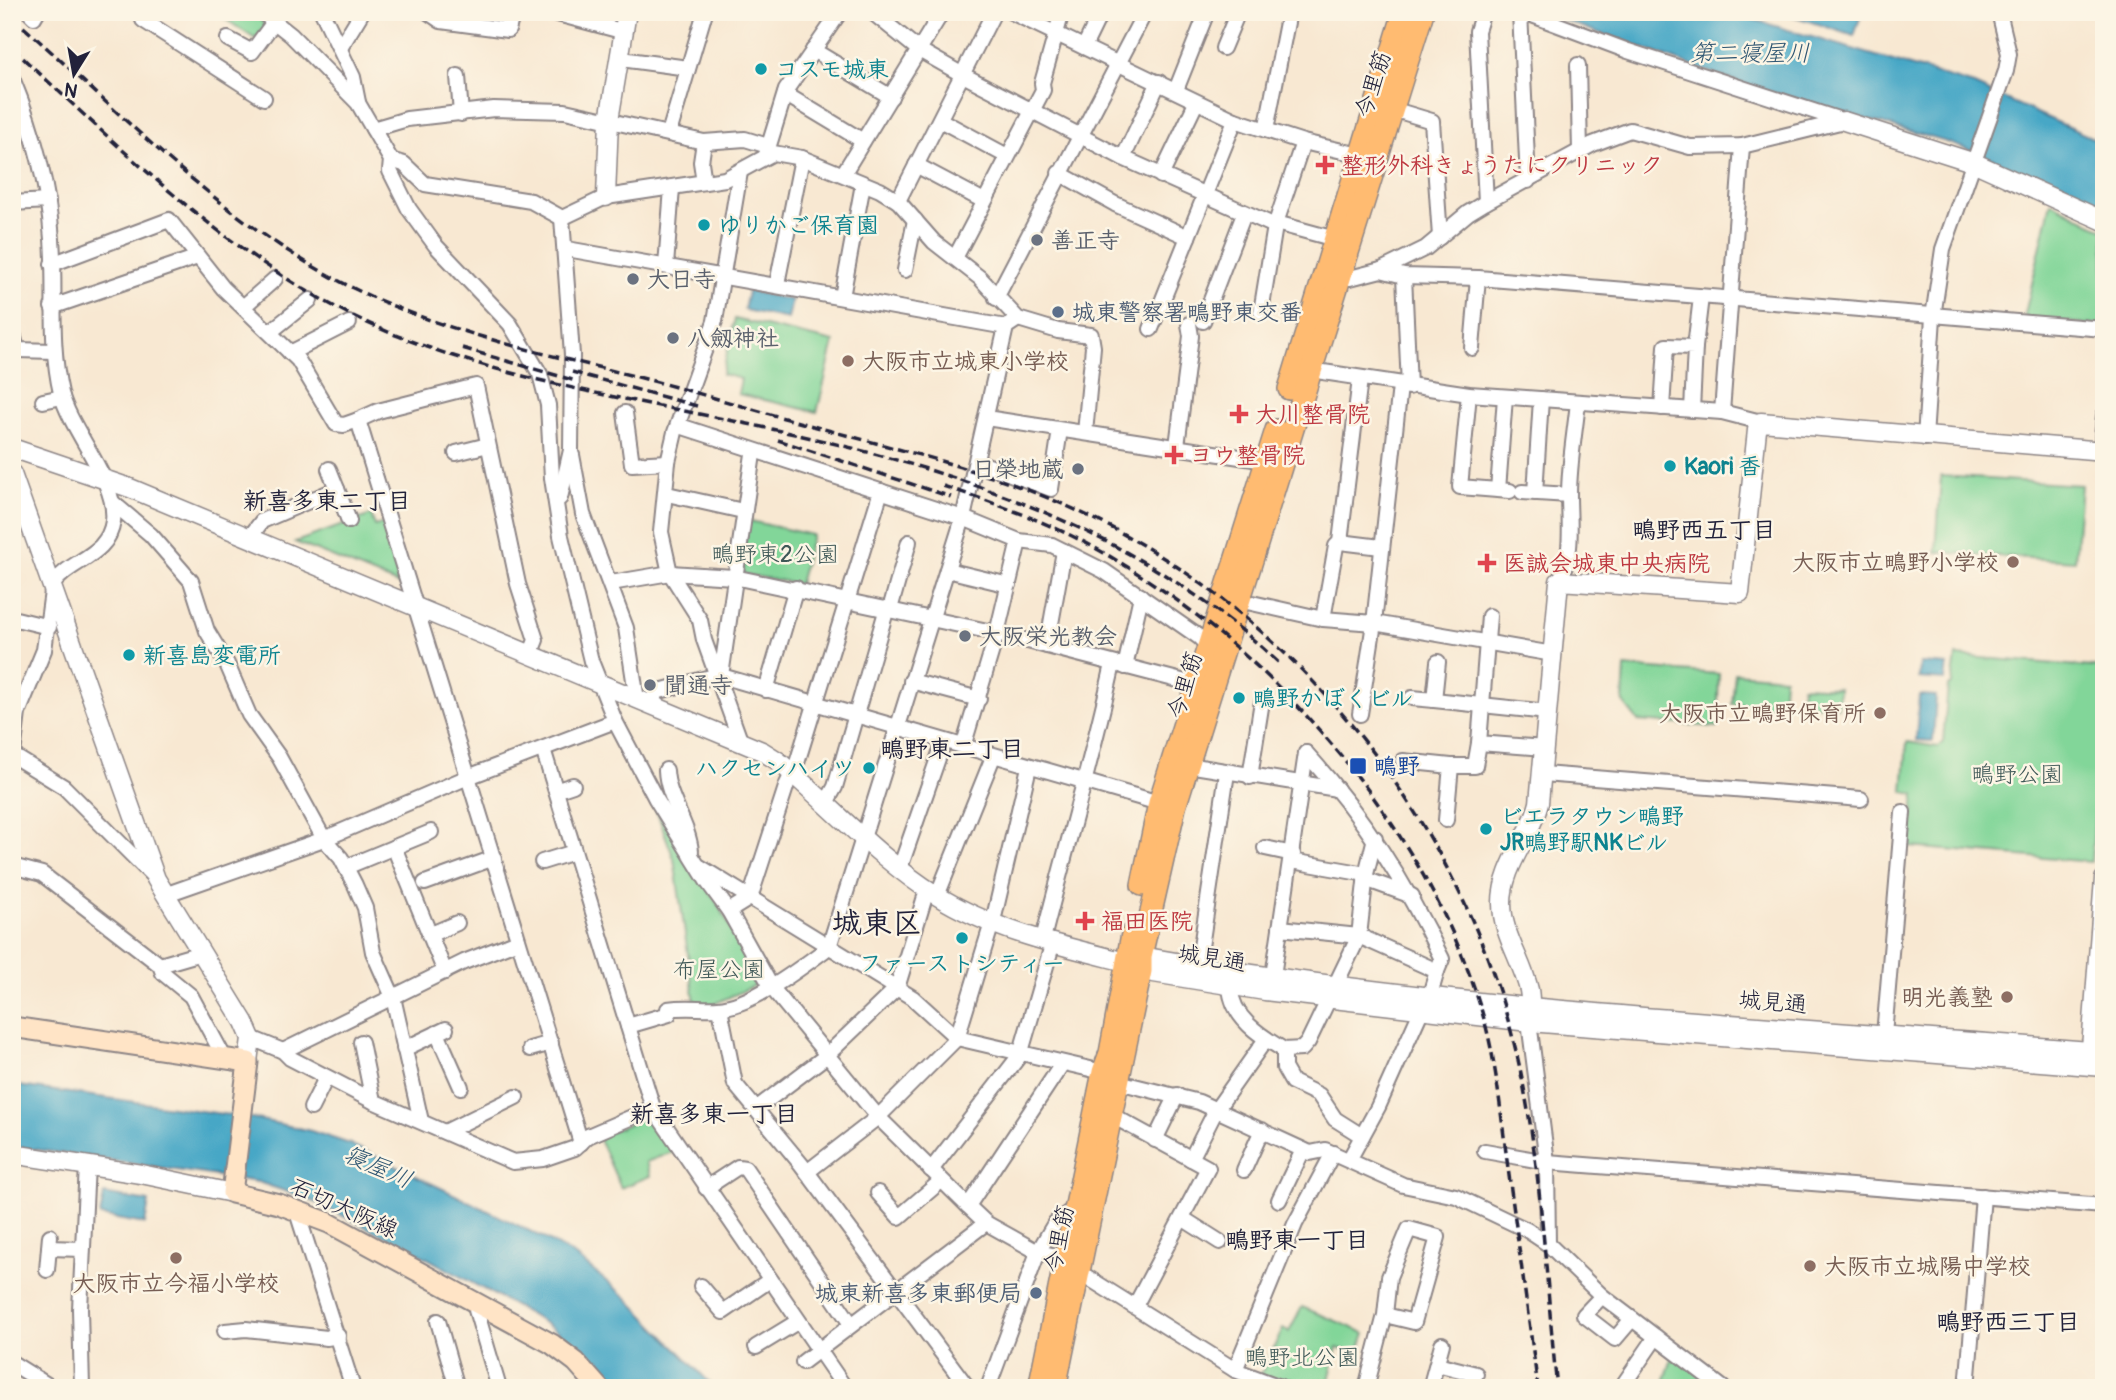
<svg xmlns="http://www.w3.org/2000/svg" width="2116" height="1400" font-family="Pangolin,'Klee One',sans-serif">
  <rect width="100%" height="100%" fill="#fcf5e5"/>
  <filter id="ink" filterUnits="userSpaceOnUse"><feTurbulence type="fractalNoise" baseFrequency=".0143" numOctaves="2"/><feDisplacementMap in="SourceGraphic" scale="14" xChannelSelector="R" yChannelSelector="G"/><feConvolveMatrix kernelMatrix="1 2 1 2 8 2 1 2 1" color-interpolation-filters="sRGB"/></filter>
  <filter id="wash" filterUnits="userSpaceOnUse"><feTurbulence type="fractalNoise" baseFrequency=".00686" numOctaves="4" result="noise"/><feDisplacementMap in="SourceGraphic" scale="28" xChannelSelector="R" yChannelSelector="G"/><feGaussianBlur stdDeviation="1.57" result="paint"/><feColorMatrix in="noise" values="0 0 0 0 0 0 0 0 0 0 0 0 0 0 0 0 0 1.4 0 .05"/><feComposite in="paint" operator="in"/></filter>
  <g filter="url(#wash)">
    <rect width="100%" height="100%" fill="#f8e8d2"/>
    <g fill="#82d699" stroke="#527c6a" stroke-width="2">
      <polygon points="215,12 253,12 266,26 255,39"/>
      <polygon points="2051,202 2104,230 2104,326 2024,318"/>
      <polygon points="735,319 834,342 817,412 738,394 741,379 722,374"/>
      <polygon points="1941,476 2081,485 2075,561 1936,552"/>
      <polygon points="371,515 375,526 387,522 405,587 295,542"/>
      <polygon points="746,520 812,535 799,584 743,574"/>
      <polygon points="1956,656 2104,668 2104,714 2091,862 1910,847 1915,794 1903,792 1907,742 1938,747 1943,742 1948,686 1952,684"/>
      <polygon points="1625,667 1719,674 1717,727 1638,721 1623,702"/>
      <polygon points="1735,673 1784,677 1782,708 1732,704"/>
      <polygon points="1802,686 1839,688 1838,707 1801,704"/>
      <polygon points="656,810 721,909 756,980 754,986 714,1004 695,1003 674,859"/>
      <polygon points="647,1116 653,1117 675,1151 646,1162 650,1176 621,1188 598,1137"/>
      <polygon points="1302,1307 1365,1333 1358,1354 1337,1348 1327,1388 1306,1387 1260,1375 1283,1329 1289,1332"/>
      <polygon points="1674,1353 1719,1388 1662,1388"/>
    </g>
    <g fill="#46a7c6" stroke="#346480" stroke-width="2">
      <polygon points="1540,12 1728,12 1974,85 2104,143 2104,210 1986,156 1943,141 1743,84"/>
      <polygon points="1781,12 1862,12 1854,36"/>
      <polygon points="748,291 792,300 788,319 744,310"/>
      <polygon points="1920,663 1947,665 1945,680 1919,678"/>
      <polygon points="1919,695 1936,696 1933,741 1916,740"/>
      <polygon points="12,1085 252,1118 311,1131 350,1144 542,1237 575,1256 626,1297 715,1388 617,1388 579,1348 545,1323 407,1247 308,1199 258,1182 12,1146"/>
      <polygon points="104,1194 149,1202 145,1224 100,1216"/>
    </g>
  </g>
  <g filter="url(#ink)">
    <g fill="none" stroke-linecap="round" stroke-linejoin="round">
      <g stroke="#8d8586" stroke-width="18">
        <g id="minor">
          <polyline points="29,12 34,17 37,12"/>
          <polyline points="262,12 291,35 358,103 391,160 390,171 409,209 436,246 510,324 540,374 548,405 552,478 561,536 591,661 615,721 656,799 707,881 729,911 772,988 878,1117 968,1206 986,1223 1038,1252 1066,1258 1079,1272 1235,1370 1283,1388"/>
          <polyline points="322,12 353,77 358,102"/>
          <polyline points="428,12 441,21 508,30 513,12"/>
          <polyline points="550,12 625,32"/>
          <polyline points="872,12 919,50 963,75 1123,158 1275,226"/>
          <polyline points="1011,12 1235,120 1303,142 1360,155"/>
          <polyline points="1483,12 1477,31 1486,202"/>
          <polyline points="1520,12 1528,181"/>
          <polyline points="1524,12 1628,51 1844,121"/>
          <polyline points="143,20 264,98"/>
          <polyline points="228,39 252,52 274,22"/>
          <polyline points="1084,47 1101,12"/>
          <polyline points="340,48 362,12"/>
          <polyline points="1223,48 1238,12"/>
          <polyline points="813,50 891,97"/>
          <polyline points="621,59 688,68"/>
          <polyline points="1578,65 1580,151"/>
          <polyline points="458,76 461,114"/>
          <path d="M12 78C33 129 48 184 52 239 56 290 49 342 61 393 71 432 118 482 113 521 108 557 71 559 53 584L44 650 18 713 13 755"/>
          <polyline points="1176,90 1207,12"/>
          <polyline points="785,94 863,141"/>
          <polyline points="1392,109 1432,121 1440,237"/>
          <polyline points="940,120 1007,156"/>
          <polyline points="373,129 407,119 494,109 565,111 704,142 745,139 768,146"/>
          <polyline points="1266,130 1289,12"/>
          <polyline points="669,133 705,12"/>
          <polyline points="704,142 701,162 704,182"/>
          <polyline points="766,155 786,90 840,12"/>
          <polyline points="1123,158 1159,82"/>
          <polyline points="391,160 404,164 425,184 531,201 562,218"/>
          <polyline points="916,165 984,201"/>
          <polyline points="740,172 715,321 675,432 668,462 661,532 670,573 700,620 704,640 741,743"/>
          <polyline points="1059,173 1115,204 1188,237"/>
          <polyline points="843,174 942,12"/>
          <polyline points="1161,176 1196,103"/>
          <polyline points="898,201 994,12"/>
          <polyline points="12,203 48,201"/>
          <polyline points="562,218 606,197 725,179 773,153 802,158 880,190 898,201 934,242 980,278 1018,319 1058,331 1091,335 1093,347 1085,433"/>
          <polyline points="1276,223 1335,239"/>
          <polyline points="567,249 1006,327"/>
          <polyline points="955,258 1043,90 1042,83 1062,12"/>
          <polyline points="52,264 169,220 223,288 298,360 336,424 344,425 358,420 581,1143"/>
          <polyline points="666,266 672,188"/>
          <polyline points="905,270 915,220"/>
          <polyline points="1381,270 1404,276 1478,278 2104,329"/>
          <polyline points="1333,274 1350,278 1381,270 1426,248 1468,213 1486,202 1593,144 1630,130 1690,147 1742,146 1844,121"/>
          <polyline points="1404,276 1409,387"/>
          <polyline points="777,284 802,158"/>
          <polyline points="842,297 863,184"/>
          <polyline points="996,298 1145,12"/>
          <polyline points="52,307 198,257"/>
          <polyline points="243,307 275,279"/>
          <polyline points="1261,312 1275,226 1303,142"/>
          <polyline points="1203,321 1244,214"/>
          <polyline points="12,329 17,350 54,351"/>
          <polyline points="1151,329 1235,120"/>
          <polyline points="270,332 310,300"/>
          <polyline points="1695,347 1701,297"/>
          <polyline points="1472,348 1478,278"/>
          <polyline points="290,353 349,323"/>
          <polyline points="1310,370 1469,394 1722,412 1761,422"/>
          <polyline points="1469,394 1460,487 1510,491"/>
          <polyline points="43,401 62,397"/>
          <polyline points="1662,408 1666,346 1695,347 1692,410"/>
          <polyline points="1722,412 1742,146"/>
          <polyline points="625,413 632,464 668,462"/>
          <polyline points="986,418 1266,461"/>
          <polyline points="358,420 378,411 476,386 518,584 536,640 530,655"/>
          <polyline points="680,426 963,518 1019,541 1052,545 1104,571 1199,637 1209,647"/>
          <polyline points="1925,438 1933,317 1943,249 2006,71 2009,54 1999,12"/>
          <polyline points="1177,446 1191,336 1189,324"/>
          <polyline points="2101,451 2104,415"/>
          <polyline points="456,453 488,445"/>
          <polyline points="572,455 583,514 626,628 637,700"/>
          <polyline points="978,462 1051,489 1060,430"/>
          <polyline points="337,489 349,521"/>
          <polyline points="1498,490 1505,397"/>
          <polyline points="1522,492 1569,495"/>
          <polyline points="1535,493 1541,399"/>
          <polyline points="667,494 743,511"/>
          <polyline points="560,498 571,450 572,355 562,218"/>
          <polyline points="112,502 151,535 191,581 207,631 227,664 249,715 279,757 324,839 341,858 355,885 365,908 373,952 393,997 421,1121"/>
          <polyline points="249,538 262,521 337,489 329,469"/>
          <polyline points="1340,542 1381,547"/>
          <polyline points="947,570 1009,585"/>
          <path d="M1559 581C1574 556 1569 522 1569 495 1569 464 1575 432 1578 402"/>
          <polyline points="611,583 670,573 734,577 997,633 1197,685"/>
          <polyline points="1234,599 1323,619 1374,623 1553,654"/>
          <polyline points="890,609 909,542"/>
          <polyline points="1489,616 1479,743 1545,748"/>
          <polyline points="12,618 49,627"/>
          <polyline points="1323,619 1336,546 1340,542 1360,379"/>
          <polyline points="1047,646 1064,551"/>
          <polyline points="1438,662 1434,700 1548,712"/>
          <polyline points="1125,667 1141,596"/>
          <polyline points="718,675 722,669 753,454"/>
          <polyline points="911,681 979,699"/>
          <polyline points="766,690 796,588"/>
          <polyline points="1412,698 1434,700"/>
          <polyline points="651,705 656,692 718,675 1159,803"/>
          <polyline points="1360,714 1374,623 1400,386"/>
          <polyline points="963,747 997,633 1019,541"/>
          <polyline points="543,749 653,1108 845,1388"/>
          <path d="M1306 753C1364 817 1405 882 1442 959L1437 971"/>
          <polyline points="12,755 64,787 155,878"/>
          <polyline points="1403,761 1451,766"/>
          <polyline points="1188,765 1337,789"/>
          <path d="M666 770C667 798 688 822 691 851"/>
          <polyline points="1543,774 1861,799"/>
          <polyline points="1250,777 1262,701"/>
          <polyline points="558,790 573,785"/>
          <polyline points="826,803 835,787 887,608"/>
          <polyline points="1446,820 1451,766 1475,766 1479,743"/>
          <polyline points="394,847 445,972"/>
          <polyline points="1265,848 1293,854"/>
          <polyline points="1292,861 1366,874"/>
          <polyline points="542,862 574,852"/>
          <polyline points="12,866 42,874 160,965 163,973 191,996 225,1059"/>
          <polyline points="346,867 431,832"/>
          <polyline points="700,867 913,998 957,1038 1103,1072 1118,1082 1199,1102 1310,1153 1325,1150 1403,1185 1456,1196 1527,1230 1548,1244 1602,1296 1723,1388"/>
          <polyline points="900,868 944,741"/>
          <polyline points="1365,879 1412,896"/>
          <polyline points="425,883 494,858"/>
          <polyline points="167,894 324,839 468,777 615,721"/>
          <polyline points="937,896 993,757"/>
          <polyline points="729,911 750,898 787,784 797,763 881,491"/>
          <polyline points="1280,928 1359,936 1437,971 1430,995"/>
          <polyline points="429,935 457,923"/>
          <path d="M1043 939C1066 847 1093 756 1113 664"/>
          <polyline points="160,965 201,953"/>
          <polyline points="1198,967 1227,773"/>
          <polyline points="1273,976 1306,753"/>
          <path d="M1230 987C1232 1018 1259 1035 1284 1050V1068L1292 1082 1319 1095 1335 1119 1362 1136"/>
          <polyline points="720,1008 735,1084 801,1164 968,1388"/>
          <polyline points="1529,1022 1547,1162 1548,1244"/>
          <path d="M628 1026 669 1014 668 1009C686 1006 701 1009 718 1008 752 1006 802 967 829 947L963 518 1006 327 1018 319"/>
          <polyline points="437,1033 461,1087"/>
          <polyline points="1884,1035 1903,812"/>
          <polyline points="251,1038 283,1051 290,1058 373,1101 513,1162 543,1159 575,1148 588,1136 653,1108"/>
          <polyline points="361,1042 373,1101"/>
          <polyline points="404,1049 446,1029"/>
          <polyline points="530,1049 551,1043"/>
          <polyline points="1284,1050 1302,1049 1308,1042 1359,936 1366,874 1375,838"/>
          <polyline points="283,1051 464,962 518,941"/>
          <polyline points="311,1108 326,1078"/>
          <polyline points="756,1109 826,1056 897,988 927,890"/>
          <polyline points="1111,1115 1208,1168 1135,1306"/>
          <polyline points="445,1132 516,1097"/>
          <polyline points="1155,1140 1177,1095"/>
          <polyline points="1485,1151 1547,1162 2104,1206"/>
          <polyline points="1191,1159 1216,1110 1266,1039"/>
          <polyline points="1349,1160 1378,1107 1422,1009"/>
          <polyline points="931,1170 1020,1055 1053,942"/>
          <polyline points="1244,1170 1262,1130"/>
          <polyline points="807,1172 878,1117 957,1038 995,913 1029,767"/>
          <polyline points="706,1188 738,1167 745,1168 851,1324"/>
          <polyline points="878,1193 899,1217 941,1181"/>
          <polyline points="1279,1200 1303,1150"/>
          <polyline points="968,1206 1062,1064"/>
          <polyline points="296,1209 353,1388"/>
          <polyline points="1182,1218 1220,1242"/>
          <polyline points="49,1248 82,1249"/>
          <polyline points="47,1270 50,1236"/>
          <polyline points="701,1286 723,1312 770,1280"/>
          <polyline points="1602,1296 1584,1315 1615,1339 1632,1319"/>
          <polyline points="476,1310 499,1388"/>
          <polyline points="438,1321 457,1388"/>
          <polyline points="225,1331 246,1329 327,1338 338,1336"/>
          <polyline points="756,1347 797,1322"/>
          <polyline points="803,1362 986,1223"/>
          <polyline points="12,1363 52,1388"/>
          <polyline points="1437,1364 1476,1374"/>
          <polyline points="1235,1370 1295,1224 1333,1153"/>
          <polyline points="82,1388 80,1309 87,1165"/>
          <polyline points="988,1388 1038,1252 1055,1223 1076,1207"/>
          <polyline points="1366,1388 1385,1315 1389,1277 1409,1229 1438,1237 1414,1322 1385,1315"/>
          <polyline points="1430,1388 1442,1344"/>
          <polyline points="1621,1388 1656,1337"/>
          <polyline points="1967,1388 1983,1196"/>
        </g>
      </g>
      <g stroke="#8d8586" stroke-width="21">
        <g id="tertiary">
          <polyline points="1844,121 1975,163 2104,221"/>
          <polyline points="606,197 609,120 627,12"/>
          <path d="M12 448 130 488 762 751 778 761C828 803 881 861 936 895 993 931 1062 946 1126 962L1141 971 1265 991 1529 1022 2104 1067"/>
          <polyline points="12,474 156,879 244,1022 251,1038 248,1062"/>
          <path d="M1130 960 1141 956C1459 1012 1783 1026 2104 1052"/>
          <path d="M1529 1022C1530 1011 1531 1000 1529 990 1522 960 1502 934 1502 903 1502 866 1531 837 1539 803L1559 581 1740 593 1757 430 1761 422 2104 451"/>
          <polyline points="2090,1061 2104,879"/>
          <polyline points="12,1154 141,1174 232,1193"/>
        </g>
      </g>
      <g stroke="#8d8586" stroke-width="23">
        <polyline id="secondary" points="12,1027 248,1062 232,1193 279,1204 329,1223 552,1344 576,1362 599,1388"/>
      </g>
      <g stroke="#8d8586" stroke-width="24">
        <g id="primary">
          <polyline points="1289,389 1404,12"/>
          <polyline points="1142,885 1159,803 1276,430"/>
          <polyline points="1039,1388 1103,1072 1110,1053 1132,934"/>
          <polyline points="1055,1388 1141,971 1141,956 1175,807 1423,12"/>
        </g>
      </g>
      <use href="#minor" stroke="#fff" stroke-width="14"/>
      <use href="#tertiary" stroke="#fff" stroke-width="18"/>
      <use href="#secondary" stroke="#ffe4c6" stroke-width="19"/>
      <use href="#primary" stroke="#ffbb71" stroke-width="21"/>
      <g stroke="#22223b" stroke-width="3.5" stroke-dasharray="10 5" stroke-linecap="butt">
        <path d="M12 17C123 113 223 225 357 290 447 333 542 353 638 377 693 391 747 408 802 423 895 449 994 471 1082 513 1295 613 1462 822 1516 1051 1542 1160 1545 1276 1557 1388"/>
        <path d="M12 48C131 157 245 275 398 336 511 381 629 399 748 424 941 464 1134 525 1280 664"/>
        <polyline points="462,348 576,381"/>
        <polyline points="572,372 697,406"/>
        <polyline points="778,440 951,497"/>
        <path d="M943 486C998 504 1054 524 1104 553 1272 649 1427 826 1482 1012 1497 1063 1501 1116 1508 1168 1518 1241 1528 1314 1538 1388"/>
      </g>
    </g>
  </g>
  <g fill="#0f9aa8" stroke="#fcf5e5" stroke-width="2.5">
    <circle cx="761" cy="69" r="7"/>
    <circle cx="704" cy="225" r="7"/>
    <circle cx="1670" cy="466" r="7"/>
    <circle cx="129" cy="655" r="7"/>
    <circle cx="1239" cy="698" r="7"/>
    <circle cx="869" cy="768" r="7"/>
    <circle cx="1486" cy="829" r="7"/>
    <circle cx="962" cy="938" r="7"/>
  </g>
  <g fill="#e0444e" stroke="#fcf5e5" stroke-width="2.5">
    <path d="M1321.5 154.5h7v7h7v7h-7v7h-7v-7h-7v-7h7z"/>
    <path d="M1235.5 403.5h7v7h7v7h-7v7h-7v-7h-7v-7h7z"/>
    <path d="M1170.5 444.5h7v7h7v7h-7v7h-7v-7h-7v-7h7z"/>
    <path d="M1483.5 552.5h7v7h7v7h-7v7h-7v-7h-7v-7h7z"/>
    <path d="M1081.5 910.5h7v7h7v7h-7v7h-7v-7h-7v-7h7z"/>
  </g>
  <g fill="#6b7280" stroke="#fcf5e5" stroke-width="2.5">
    <circle cx="1037" cy="240" r="7"/>
    <circle cx="633" cy="279" r="7"/>
    <circle cx="673" cy="338" r="7"/>
    <circle cx="1078" cy="469" r="7"/>
    <circle cx="965" cy="636" r="7"/>
    <circle cx="650" cy="685" r="7"/>
  </g>
  <g fill="#5c6f8a" stroke="#fcf5e5" stroke-width="2.5">
    <circle cx="1058" cy="312" r="7"/>
    <circle cx="1036" cy="1293" r="7"/>
  </g>
  <g fill="#8d6e63" stroke="#fcf5e5" stroke-width="2.5">
    <circle cx="848" cy="361" r="7"/>
    <circle cx="2013" cy="562" r="7"/>
    <circle cx="1880" cy="713" r="7"/>
    <circle cx="2007" cy="997" r="7"/>
    <circle cx="176" cy="1258" r="7"/>
    <circle cx="1810" cy="1266" r="7"/>
  </g>
  <rect fill="#1a4fb4" stroke="#fcf5e5" stroke-width="2.5" x="1349" y="757" width="18" height="18" rx="3.5"/>
  <g text-anchor="middle" dominant-baseline="central" stroke-width="5" stroke-linejoin="round" paint-order="stroke">
    <g font-size="23" font-weight="bold" fill="#0d838f" stroke="#fcf5e5" text-anchor="start">
      <text x="775" y="69">コスモ城東</text>
      <text x="718" y="225">ゆりかご保育園</text>
      <text x="1684" y="466">Kaori 香</text>
      <text x="143" y="655">新喜島変電所</text>
      <text x="1253" y="698">鴫野かぼくビル</text>
      <text x="855" y="768" text-anchor="end">ハクセンハイツ</text>
      <text x="1500" y="816">ビエラタウン鴫野<tspan x="1500" dy="26">JR鴫野駅NKビル</tspan></text>
      <text x="962" y="963" text-anchor="middle">ファーストシティー</text>
    </g>
    <g font-size="23" fill="#22223b" stroke="#fcf5e5">
      <text transform="translate(1373 84) rotate(-72)">今里筋</text>
      <text transform="translate(1185 685) rotate(-73)">今里筋</text>
      <text transform="translate(1212 958) rotate(9)">城見通</text>
      <text transform="translate(1773 1002) rotate(5)">城見通</text>
      <text transform="translate(344 1208) rotate(24)">石切大阪線</text>
      <text transform="translate(1059 1239) rotate(-78)">今里筋</text>
    </g>
    <g font-size="23" font-weight="bold" fill="#be3a42" stroke="#fcf5e5" text-anchor="start">
      <text x="1341" y="165">整形外科きょうたにクリニック</text>
      <text x="1255" y="414">大川整骨院</text>
      <text x="1190" y="455">ヨウ整骨院</text>
      <text x="1503" y="563">医誠会城東中央病院</text>
      <text x="1101" y="921">福田医院</text>
    </g>
    <g font-size="23" font-weight="bold" fill="#5b616d" stroke="#fcf5e5" text-anchor="start">
      <text x="1051" y="240">善正寺</text>
      <text x="647" y="279">大日寺</text>
      <text x="687" y="338">八劔神社</text>
      <text x="1064" y="469" text-anchor="end">日榮地蔵</text>
      <text x="979" y="636">大阪栄光教会</text>
      <text x="664" y="685">聞通寺</text>
    </g>
    <g font-size="23" font-weight="bold" fill="#4e5e75" stroke="#fcf5e5" text-anchor="start">
      <text x="1072" y="312">城東警察署鴫野東交番</text>
      <text x="1022" y="1293" text-anchor="end">城東新喜多東郵便局</text>
    </g>
    <g font-size="23" font-weight="bold" fill="#785e54" stroke="#fcf5e5" text-anchor="end">
      <text x="862" y="361" text-anchor="start">大阪市立城東小学校</text>
      <text x="1999" y="562">大阪市立鴫野小学校</text>
      <text x="1866" y="713">大阪市立鴫野保育所</text>
      <text x="1993" y="997">明光義塾</text>
      <text x="1824" y="1266" text-anchor="start">大阪市立城陽中学校</text>
      <text x="176" y="1283" text-anchor="middle">大阪市立今福小学校</text>
    </g>
    <g font-size="23" fill="#3f5857" stroke="#fcf5e5">
      <text x="775" y="554">鴫野東2公園</text>
      <text x="2017" y="774">鴫野公園</text>
      <text x="719" y="969">布屋公園</text>
      <text x="1302" y="1357">鴫野北公園</text>
    </g>
    <g font-size="23" font-weight="bold" fill="#164399" stroke="#fcf5e5" text-anchor="start">
      <text x="1374" y="766">鴫野</text>
    </g>
    <g font-size="24" font-style="italic" fill="#305773" stroke="#fcf5e5">
      <text x="1750" y="53">第二寝屋川</text>
      <text transform="translate(378 1167) rotate(24)">寝屋川</text>
    </g>
    <g font-size="24" font-weight="bold" fill="#22223b" stroke="#fcf5e5">
      <text x="327" y="501">新喜多東二丁目</text>
      <text x="1704" y="530">鴫野西五丁目</text>
      <text x="952" y="749">鴫野東二丁目</text>
      <text x="714" y="1114">新喜多東一丁目</text>
      <text x="1297" y="1240">鴫野東一丁目</text>
      <text x="2008" y="1322">鴫野西三丁目</text>
    </g>
    <g font-size="30" font-weight="bold" fill="#22223b" stroke="#fcf5e5">
      <text x="877" y="923">城東区</text>
    </g>
  </g>
  <rect width="2116" height="1400" fill="none" stroke="#fcf5e5" stroke-width="42"/>
  <g transform="translate(74 74) rotate(191)" stroke="#fcf5e5" stroke-width="5" paint-order="stroke">
  <path d="M0-5L12 26L0 18L-12 26Z" fill="#22223b"/>
  <text y="-10" font-size="19" font-weight="bold" text-anchor="middle" fill="#22223b">N</text>
  </g>
</svg>
